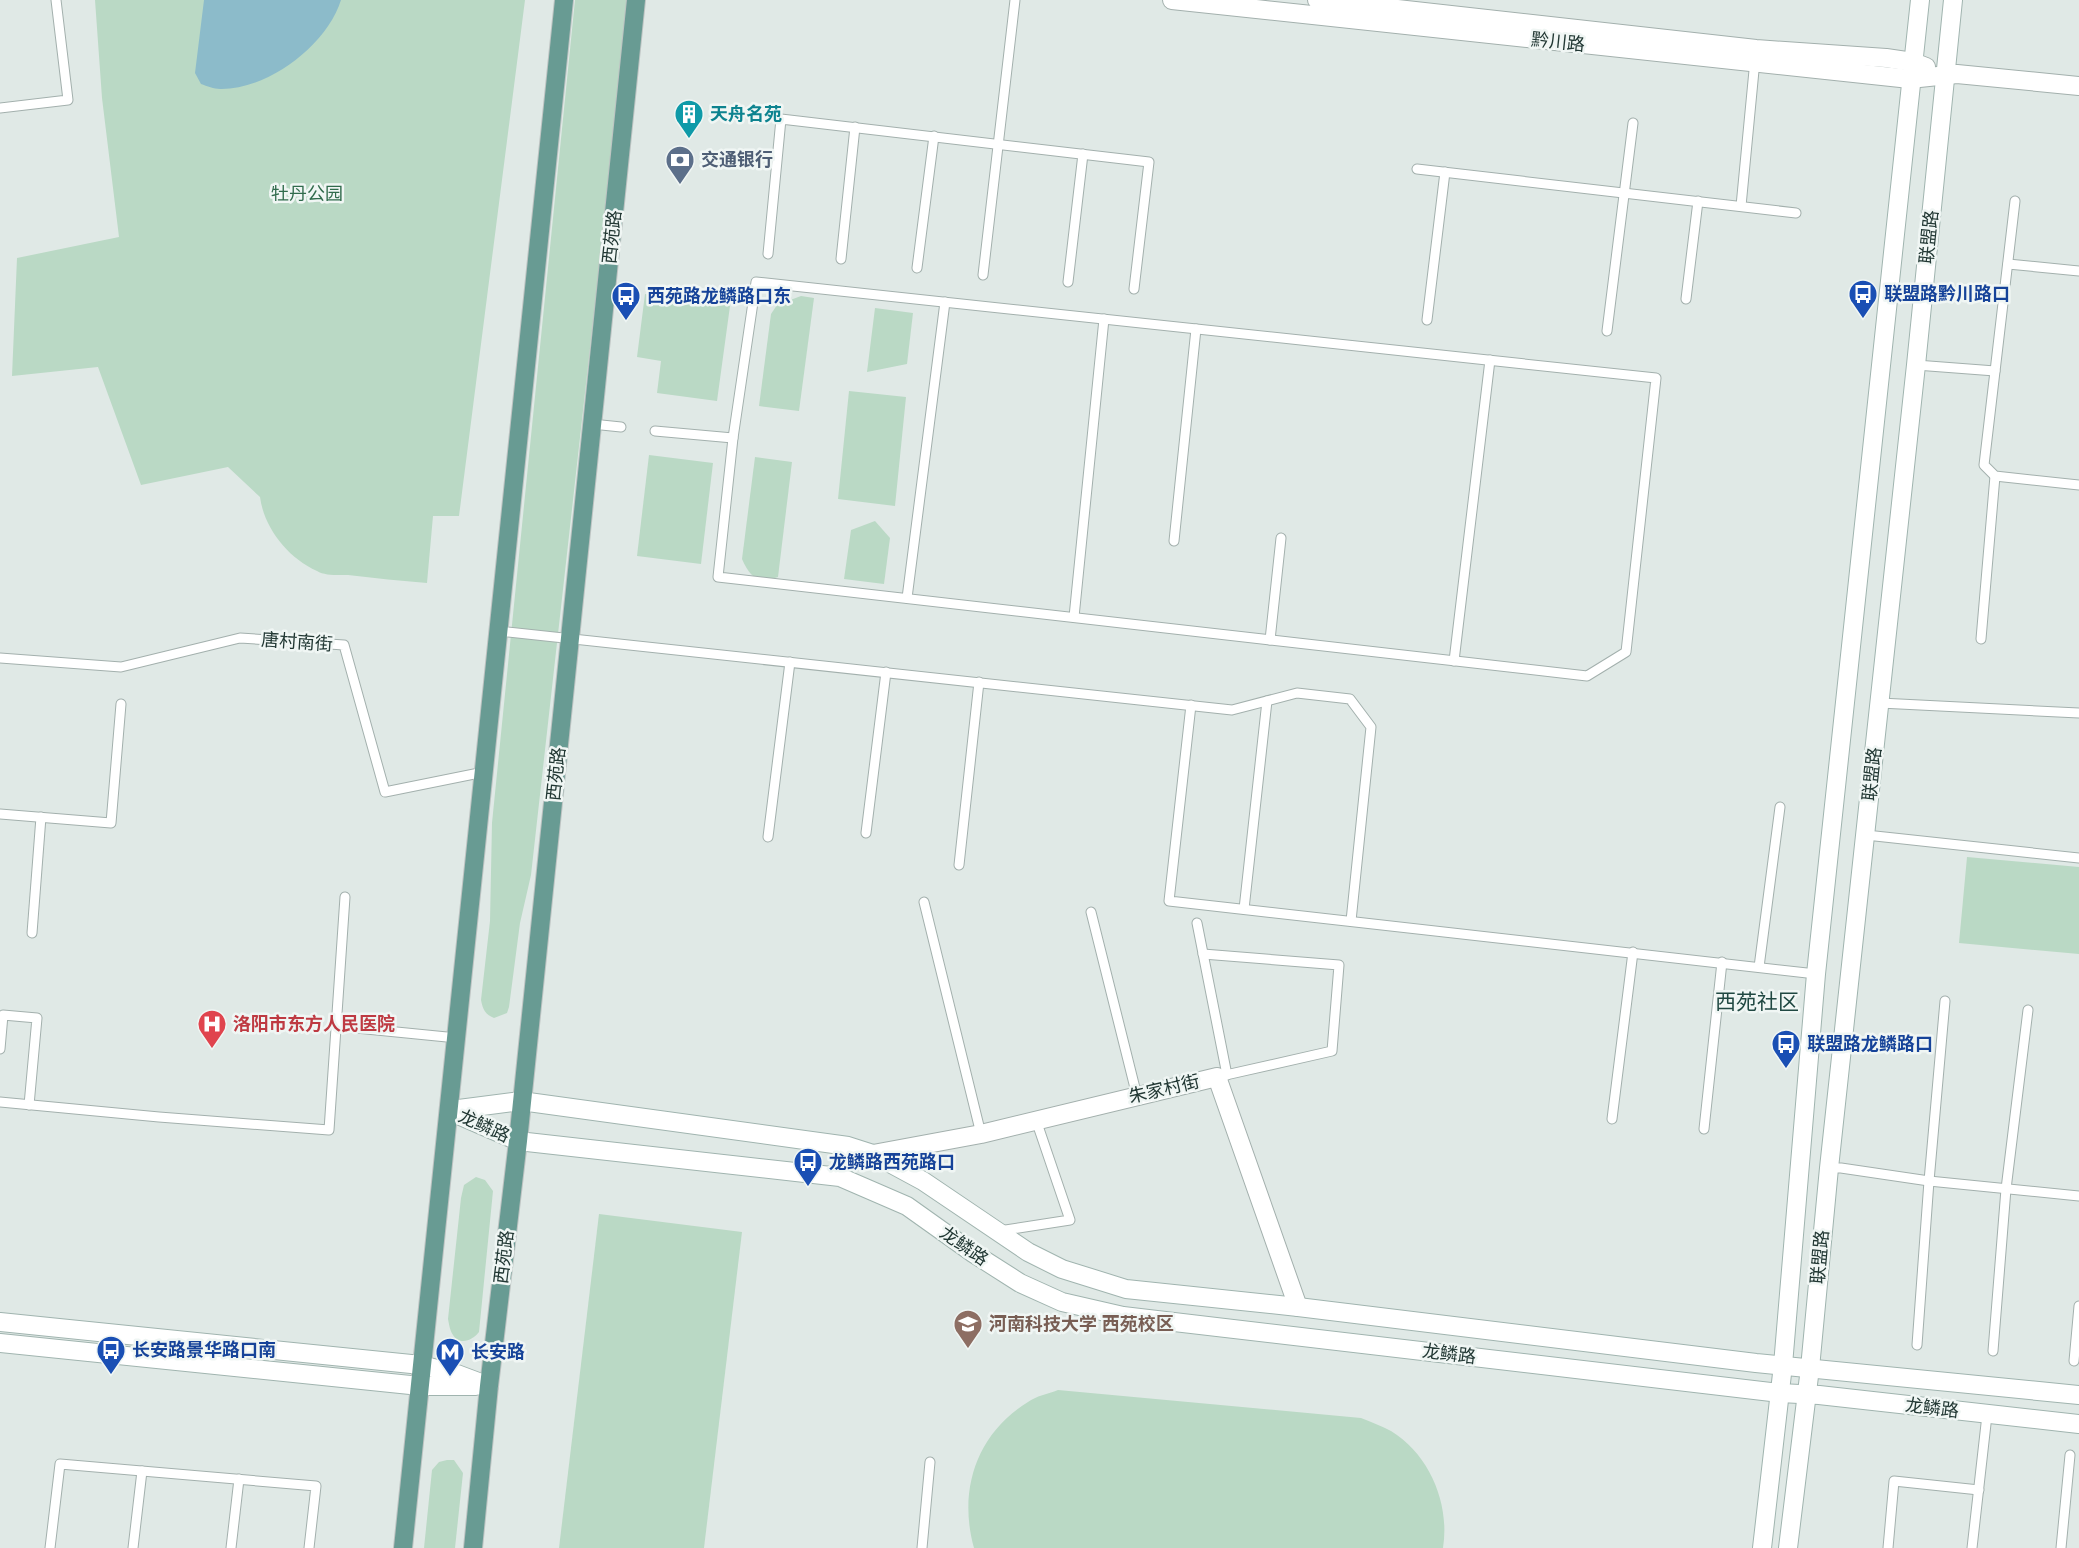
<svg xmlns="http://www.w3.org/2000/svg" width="2079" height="1548" font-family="'Varela Round','Noto Sans SC',sans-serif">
  <rect width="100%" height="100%" fill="#e0e9e6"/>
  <g fill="#bad9c5">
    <path d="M95 0H525L459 516H433L427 583C401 581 375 578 348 575 339 575 325 576 317 571 288 558 264 528 260 497L228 467 141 485 98 367 12 376 17 258 119 237 102 98Z"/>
    <path d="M575 0H629L531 875 520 923 509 1007 507 1013 494 1018C485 1014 483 1010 481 1000L490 921 492 823Z"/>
    <polygon points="645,294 730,306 717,401 657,393 661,361 637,357"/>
    <polygon points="801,296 814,298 799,411 759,406 771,314 777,305"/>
    <polygon points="875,308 913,313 907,364 867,372"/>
    <polygon points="849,391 906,397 895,506 838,499"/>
    <polygon points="649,455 713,463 701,564 637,556"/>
    <path d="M755 457 792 462 778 577C757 584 750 577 742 559Z"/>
    <polygon points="875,521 890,538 884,584 844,579 851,530"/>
    <polygon points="1967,857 2079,867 2079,954 1959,943"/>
    <path d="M476 1177 485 1180 493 1191 479 1332C473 1340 460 1346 453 1335 450 1331 449 1324 448 1319L461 1198 464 1185Z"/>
    <polygon points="599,1214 742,1232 704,1548 559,1548"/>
    <path d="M1058 1390 1361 1418C1371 1422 1382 1426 1391 1431 1430 1455 1450 1504 1443 1548H974C958 1491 976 1434 1028 1402 1036 1396 1048 1394 1058 1390Z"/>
    <polygon points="447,1460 454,1460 463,1473 455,1548 424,1548 432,1470 439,1462"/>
  </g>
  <path fill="#8cbbca" d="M204 0H341C327 45 268 90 220 89 214 89 207 86 201 84L195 73Z"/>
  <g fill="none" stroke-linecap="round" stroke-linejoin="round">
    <g stroke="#a3b0ad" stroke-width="11">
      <g id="service">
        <polyline points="0,108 68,100 56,0"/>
        <polyline points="1417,169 1796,213"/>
        <polyline points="2015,201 1984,465 1995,476 2079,485"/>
        <polyline points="1741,206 1755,60"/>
        <polyline points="768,254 781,119 1149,162 1134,289"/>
        <polyline points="841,259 855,127"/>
        <polyline points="2008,264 2079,271"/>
        <polyline points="917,268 934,136"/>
        <polyline points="983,275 1015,0"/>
        <polygon points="756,282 1656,378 1626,652 1587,676 718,577 733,438"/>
        <polyline points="1068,282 1083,154"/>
        <polyline points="1686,299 1698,201"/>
        <polyline points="1427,320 1445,172"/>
        <polyline points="1607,331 1633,123"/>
        <polyline points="1916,365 1995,371"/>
        <polyline points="592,424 621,427"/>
        <polyline points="655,431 733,438"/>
        <polyline points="1174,541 1196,329"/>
        <polyline points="907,598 945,302"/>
        <polyline points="1074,617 1104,319"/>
        <polyline points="499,631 1232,710 1297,693 1350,699 1371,727 1351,921"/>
        <polyline points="1981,639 1995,476"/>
        <polyline points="1270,640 1281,538"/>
        <polyline points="0,658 121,667 240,638 344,645 385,792 484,772"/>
        <polyline points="1454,661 1490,360"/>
        <polyline points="1880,703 2079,713"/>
        <polyline points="1191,705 1169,901 1816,974"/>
        <polyline points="0,814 111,823 121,704"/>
        <polyline points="866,833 886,672"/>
        <polyline points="1866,835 2079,858"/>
        <polyline points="768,837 790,662"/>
        <polyline points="959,865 979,682"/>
        <polyline points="924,902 981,1134"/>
        <polyline points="1244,909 1267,701"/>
        <polyline points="1091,912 1137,1096"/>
        <polyline points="1197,923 1227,1075"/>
        <polyline points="32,933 41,817"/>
        <polyline points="1203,954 1339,965 1332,1051 1217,1077"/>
        <polyline points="1759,967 1780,807"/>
        <polyline points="336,1026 457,1038"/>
        <polyline points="0,1049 3,1015 37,1018 29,1105"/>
        <polyline points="0,1102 159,1117 329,1130 345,897"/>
        <polyline points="1612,1119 1633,952"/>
        <polyline points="1704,1129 1722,962"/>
        <polyline points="1829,1168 1841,1168 1929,1181 2079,1196"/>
        <polyline points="999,1231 1070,1220 1036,1120"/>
        <polyline points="1917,1345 1929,1181 1945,1001"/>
        <polyline points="1993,1351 2006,1189 2028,1010"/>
        <polyline points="2074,1361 2079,1306"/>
        <polyline points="50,1548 60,1464 316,1486 309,1548"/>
        <polyline points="133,1548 142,1471"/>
        <polyline points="231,1548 239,1479"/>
        <polyline points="922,1548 930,1462"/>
        <polyline points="1888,1548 1894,1481 1979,1490"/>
        <polyline points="1972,1548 1987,1415"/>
        <polyline points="2061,1548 2070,1455"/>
      </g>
    </g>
    <g stroke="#a3b0ad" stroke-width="20">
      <g id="minor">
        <polyline points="1172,0 1910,79 1957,74 2079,86"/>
        <polyline points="1317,0 1756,49 1886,58 1913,62 1926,67"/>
        <polyline points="873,1154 981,1134 1217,1077 1298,1307"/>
      </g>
    </g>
    <g stroke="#a0b4af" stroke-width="20">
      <g id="secondary">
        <polyline points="451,1110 521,1101 848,1146 873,1154 923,1181 1028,1252 1062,1269 1126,1289 1298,1307 1756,1363 2079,1395"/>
        <polyline points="449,1111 518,1141 840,1177 907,1206 973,1253 1020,1283 1062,1302 1123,1316 1780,1393 1819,1395 2079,1424"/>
        <polyline points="0,1322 421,1365 457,1374 489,1386"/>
        <polyline points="0,1343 420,1386 476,1386"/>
        <polyline points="1762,1548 1783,1365 1816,974 1920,0"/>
        <polyline points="1788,1548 1810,1368 1829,1168 1916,365 1953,0"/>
      </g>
    </g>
    <g stroke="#bdc3c2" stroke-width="20">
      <g id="primary">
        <polyline points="403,1548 564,0"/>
        <polyline points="473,1548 489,1386 518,1141 636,0"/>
      </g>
    </g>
    <use href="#service" stroke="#fff" stroke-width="9"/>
    <use href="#minor" stroke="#fff" stroke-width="18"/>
    <use href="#secondary" stroke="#fff" stroke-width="18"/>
    <use href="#primary" stroke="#689b93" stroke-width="18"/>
  </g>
  <defs>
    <g id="building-pin" transform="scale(1.5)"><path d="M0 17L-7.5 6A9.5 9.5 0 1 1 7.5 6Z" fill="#0f9aa8" stroke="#f0f6f4"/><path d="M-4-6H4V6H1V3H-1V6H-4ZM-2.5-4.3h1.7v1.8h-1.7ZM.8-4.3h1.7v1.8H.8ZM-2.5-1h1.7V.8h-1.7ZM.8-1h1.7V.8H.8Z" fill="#fff"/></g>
    <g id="bank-pin" transform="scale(1.5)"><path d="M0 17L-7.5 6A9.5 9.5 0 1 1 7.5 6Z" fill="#5c6f8a" stroke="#f0f6f4"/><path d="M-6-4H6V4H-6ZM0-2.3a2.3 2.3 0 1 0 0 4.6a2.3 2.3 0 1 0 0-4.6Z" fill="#fff"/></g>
    <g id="bus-pin" transform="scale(1.5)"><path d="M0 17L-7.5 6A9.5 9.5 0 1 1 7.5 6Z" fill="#1a4fb4" stroke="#f0f6f4"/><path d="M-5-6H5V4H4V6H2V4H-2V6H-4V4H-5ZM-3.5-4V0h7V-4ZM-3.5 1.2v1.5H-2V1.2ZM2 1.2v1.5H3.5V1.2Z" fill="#fff"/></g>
    <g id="hospital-pin" transform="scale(1.5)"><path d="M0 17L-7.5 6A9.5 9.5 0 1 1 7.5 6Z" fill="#e0444e" stroke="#f0f6f4"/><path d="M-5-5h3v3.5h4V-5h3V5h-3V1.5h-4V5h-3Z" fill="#fff"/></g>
    <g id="university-pin" transform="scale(1.5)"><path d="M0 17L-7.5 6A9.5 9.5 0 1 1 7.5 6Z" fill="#8d6e63" stroke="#f0f6f4"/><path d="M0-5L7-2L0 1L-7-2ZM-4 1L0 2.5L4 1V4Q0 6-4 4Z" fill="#fff"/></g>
    <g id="metro-pin" transform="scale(1.5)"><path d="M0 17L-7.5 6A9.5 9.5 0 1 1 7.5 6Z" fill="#1a4fb4" stroke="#f0f6f4"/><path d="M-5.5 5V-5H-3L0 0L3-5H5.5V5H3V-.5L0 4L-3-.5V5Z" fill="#fff"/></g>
  </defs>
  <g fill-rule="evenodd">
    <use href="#building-pin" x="689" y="114"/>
    <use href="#bank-pin" x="680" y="160"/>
    <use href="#bus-pin" x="1863" y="294"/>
    <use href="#bus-pin" x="626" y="296"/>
    <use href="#hospital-pin" x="212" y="1024"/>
    <use href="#bus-pin" x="1786" y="1044"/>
    <use href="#bus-pin" x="808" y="1162"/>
    <use href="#university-pin" x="968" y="1324"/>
    <use href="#bus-pin" x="111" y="1350"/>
    <use href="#metro-pin" x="450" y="1352"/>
  </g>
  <g text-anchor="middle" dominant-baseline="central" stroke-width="5" stroke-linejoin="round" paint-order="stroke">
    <g font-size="18" fill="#223834" stroke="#f0f6f4">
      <text transform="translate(1558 42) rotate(6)">黔川路</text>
      <text transform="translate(612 237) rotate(-84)">西苑路</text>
      <text transform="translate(1929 237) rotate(-84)">联盟路</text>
      <text transform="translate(297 642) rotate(4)">唐村南街</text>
      <text transform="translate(556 774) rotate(-84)">西苑路</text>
      <text transform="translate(1872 774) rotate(-84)">联盟路</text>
      <text transform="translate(1164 1089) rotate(-13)">朱家村街</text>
      <text transform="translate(484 1126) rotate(24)">龙鳞路</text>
      <text transform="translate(964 1246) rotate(35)">龙鳞路</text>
      <text transform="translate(504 1257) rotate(-83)">西苑路</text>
      <text transform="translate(1820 1257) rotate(-85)">联盟路</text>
      <text transform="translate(1449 1354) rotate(7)">龙鳞路</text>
      <text transform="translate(1932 1408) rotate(7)">龙鳞路</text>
    </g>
    <g font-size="18" font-weight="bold" fill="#0d838f" stroke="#f0f6f4" text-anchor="start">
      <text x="710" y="114">天舟名苑</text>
    </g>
    <g font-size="18" font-weight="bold" fill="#4e5e75" stroke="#f0f6f4" text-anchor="start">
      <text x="701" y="160">交通银行</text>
    </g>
    <g font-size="18" fill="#306b4c" stroke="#f0f6f4">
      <text x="307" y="194">牡丹公园</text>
    </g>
    <g font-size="18" font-weight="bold" fill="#164399" stroke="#f0f6f4" text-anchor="start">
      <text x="1884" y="294">联盟路黔川路口</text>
      <text x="647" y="296">西苑路龙鳞路口东</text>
      <text x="1807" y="1044">联盟路龙鳞路口</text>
      <text x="829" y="1162">龙鳞路西苑路口</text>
      <text x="132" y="1350">长安路景华路口南</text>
      <text x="471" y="1352">长安路</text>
    </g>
    <g font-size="18" font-weight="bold" fill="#be3a42" stroke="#f0f6f4" text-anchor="start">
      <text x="233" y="1024">洛阳市东方人民医院</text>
    </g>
    <g font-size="18" font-weight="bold" fill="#785e54" stroke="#f0f6f4" text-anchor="start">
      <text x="989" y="1324">河南科技大学 西苑校区</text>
    </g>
    <g font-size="21" fill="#204842" stroke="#f0f6f4">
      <text x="1757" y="1002">西苑社区</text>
    </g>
  </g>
</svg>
